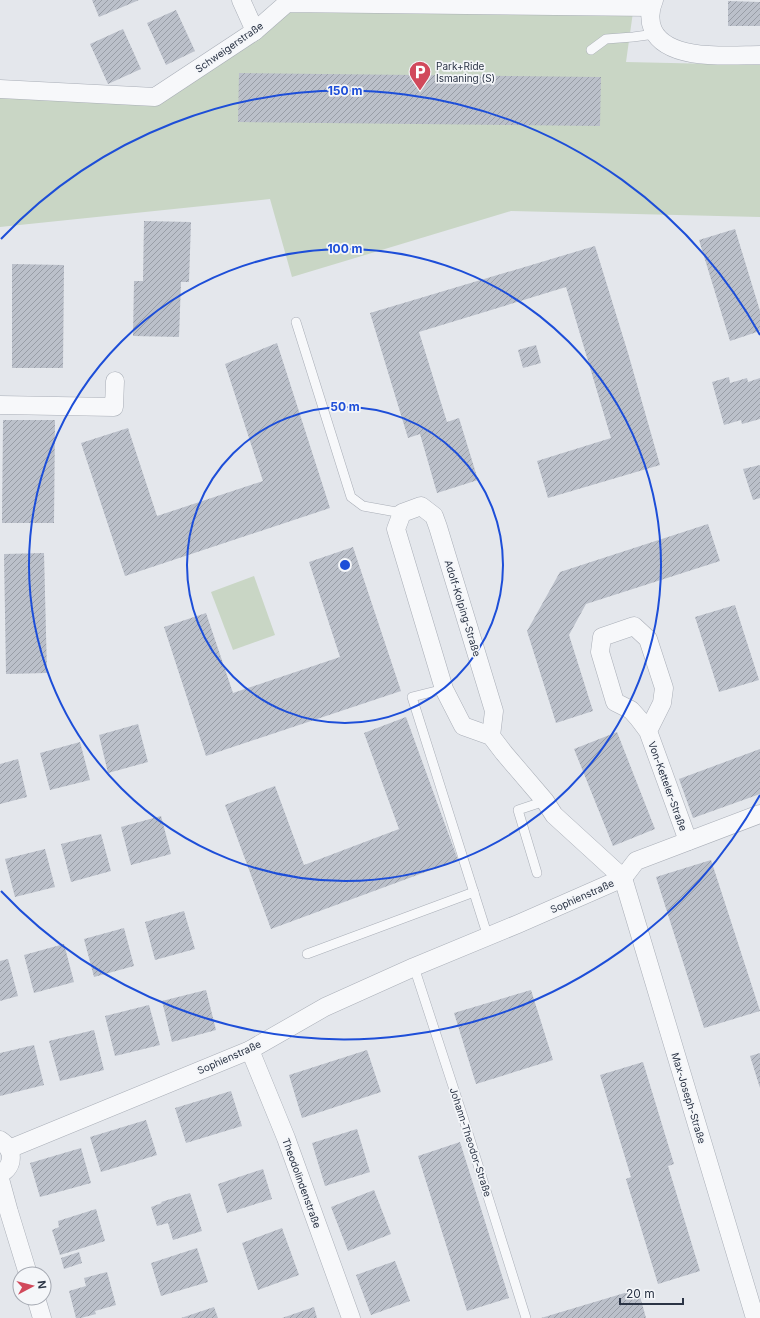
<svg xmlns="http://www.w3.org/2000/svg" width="760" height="1318" font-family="Inter,sans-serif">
  <defs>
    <pattern id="building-hatch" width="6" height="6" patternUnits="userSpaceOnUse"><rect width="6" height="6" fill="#bbc0ca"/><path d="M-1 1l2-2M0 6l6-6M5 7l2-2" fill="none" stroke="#989da6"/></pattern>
  </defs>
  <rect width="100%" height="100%" fill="#e4e7ec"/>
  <g fill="#c9d6c5">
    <polygon points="287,3 633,12 626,62 760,65 760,217 511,211 292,277 270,199 0,227 0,95 156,102"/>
    <polygon points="254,576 275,635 233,650 211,592"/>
  </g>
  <g fill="url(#building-hatch)">
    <polygon points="92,0 139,0 99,17"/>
    <polygon points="728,1 760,2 760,26 728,26"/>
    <polygon points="176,10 195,51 166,65 147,23"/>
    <polygon points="123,29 141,69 108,84 90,44"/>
    <polygon points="239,73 601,77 600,126 238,122"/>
    <polygon points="144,221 191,222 189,282 181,282 179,337 133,336 134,281 143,281"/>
    <polygon points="735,229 760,311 760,331 730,341 699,240"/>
    <polygon points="595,246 628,353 660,465 548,498 537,461 611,438 566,287 419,332 447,422 459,418 478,480 437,493 420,434 408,438 370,313"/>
    <polygon points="12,264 64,265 63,368 12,368"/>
    <polygon points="277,343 330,508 125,576 81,443 128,428 157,516 263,481 225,364"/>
    <polygon points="536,345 541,363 523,368 518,350"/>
    <polygon points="729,377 730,383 747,378 748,382 760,378 760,419 742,424 741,420 724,425 712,382"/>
    <polygon points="3,420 55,420 54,523 2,523"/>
    <polygon points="760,465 760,498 753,500 743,469"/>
    <polygon points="708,524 720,561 586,604 569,635 593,711 556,723 527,631 560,572"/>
    <polygon points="353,547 401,691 206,756 164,627 206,613 233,693 340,657 309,562"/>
    <polygon points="44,553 47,673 6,674 4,554"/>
    <polygon points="735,605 759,680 719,692 695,617"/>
    <polygon points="406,717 458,860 271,929 225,805 275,786 304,865 399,829 364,733"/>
    <polygon points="138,724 148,762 108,773 99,735"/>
    <polygon points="617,732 655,829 613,846 574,749"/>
    <polygon points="80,742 90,780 50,790 40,753"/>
    <polygon points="760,749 760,794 693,818 679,779"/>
    <polygon points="18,759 27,797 0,804 0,764"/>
    <polygon points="161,816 171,854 131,865 121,827"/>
    <polygon points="101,834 111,871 71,882 61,844"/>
    <polygon points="45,849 55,887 15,897 5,859"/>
    <polygon points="711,860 760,1011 704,1028 656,877"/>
    <polygon points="184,911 195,949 155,960 145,922"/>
    <polygon points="124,928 134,966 94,977 84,939"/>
    <polygon points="64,944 74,982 34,993 24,955"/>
    <polygon points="8,959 18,996 0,1001 0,961"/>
    <polygon points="206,990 216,1030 172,1042 162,1001"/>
    <polygon points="531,990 553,1060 476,1084 454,1013"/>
    <polygon points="149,1005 160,1045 115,1056 105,1016"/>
    <polygon points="94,1030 104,1070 60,1081 49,1041"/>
    <polygon points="34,1045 44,1085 0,1096 0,1053"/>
    <polygon points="367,1050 381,1092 302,1118 289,1075"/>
    <polygon points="760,1053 760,1088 750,1056"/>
    <polygon points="643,1062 674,1164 668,1166 700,1271 658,1284 626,1179 631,1177 600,1075"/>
    <polygon points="231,1091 242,1126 186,1143 175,1108"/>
    <polygon points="146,1120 157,1155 101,1172 90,1137"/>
    <polygon points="357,1129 370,1172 325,1186 312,1143"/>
    <polygon points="460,1142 509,1298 467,1311 418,1156"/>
    <polygon points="81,1148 91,1183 40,1197 30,1163"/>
    <polygon points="263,1169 272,1199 227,1213 218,1184"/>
    <polygon points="374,1190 391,1234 348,1251 331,1207"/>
    <polygon points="190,1193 202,1231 173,1240 168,1223 157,1226 151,1207 162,1203 161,1202"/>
    <polygon points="96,1209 105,1241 60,1255 52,1230 59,1227 58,1221"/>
    <polygon points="282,1228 299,1275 258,1290 242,1243"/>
    <polygon points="197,1248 208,1282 161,1296 151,1263"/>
    <polygon points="79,1252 82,1263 64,1269 61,1258"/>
    <polygon points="395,1261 410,1301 371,1315 356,1275"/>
    <polygon points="107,1272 116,1305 95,1311 96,1314 81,1318 76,1318 69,1291 86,1286 84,1278"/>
    <polygon points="638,1289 646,1318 541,1318"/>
    <polygon points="214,1307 218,1318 181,1318"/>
    <polygon points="314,1307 317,1318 282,1318"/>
  </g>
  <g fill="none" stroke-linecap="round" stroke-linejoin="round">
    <g stroke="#a9aeb7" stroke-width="10">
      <g id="service">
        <polyline points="591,50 606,39 633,37 655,34"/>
        <polyline points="296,322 351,497 363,506 402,513"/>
        <polyline points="444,689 412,697 488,937"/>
        <polyline points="537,873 518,810 545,801"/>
        <polyline points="307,954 474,892"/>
        <polyline points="414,967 463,1117 526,1318"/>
      </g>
    </g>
    <g stroke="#a9aeb7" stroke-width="19">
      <g id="minor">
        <polyline points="241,0 255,31"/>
        <path d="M654 0C650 9 649 20 653 30 668 62 731 55 760 55"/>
        <polyline points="0,89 155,97 255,31 287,3 651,7"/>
        <polyline points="0,405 114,407 115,381"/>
        <polyline points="648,731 662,703 664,688 648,639 634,626 602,637 600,652 615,702 631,710 639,719 648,731 688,841"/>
        <polyline points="491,736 494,711 438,527 434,516 421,506 402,513 396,529 444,689 463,726 491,736 504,753 545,801 554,815 623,878"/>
        <polyline points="623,878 755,1318"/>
        <polyline points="250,1050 286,1138 351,1318"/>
        <path d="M0 1140C14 1149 15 1166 0 1174"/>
        <polyline points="9,1149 250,1050 325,1007 414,967 518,924 623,878 636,861 760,814"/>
        <polyline points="0,1179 9,1212 28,1274"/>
        <polyline points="36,1298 42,1318"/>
      </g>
    </g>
    <use href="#service" stroke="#f7f8fa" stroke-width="9"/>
    <use href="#minor" stroke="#f7f8fa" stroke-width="18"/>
  </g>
  <g fill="none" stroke="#1d4ed8" stroke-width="2">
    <circle cx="345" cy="565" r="158"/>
    <circle cx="345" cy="565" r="316"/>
    <path d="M760 795A474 474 0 0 1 1 891M1 239A474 474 0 0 1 760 335"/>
  </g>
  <defs>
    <g id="parking-pin" transform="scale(1.15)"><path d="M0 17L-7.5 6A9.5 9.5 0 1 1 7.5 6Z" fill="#d1495b" stroke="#f4f6f9"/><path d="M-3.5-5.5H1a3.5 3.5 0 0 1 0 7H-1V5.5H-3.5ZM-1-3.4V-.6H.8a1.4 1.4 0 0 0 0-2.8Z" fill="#fff"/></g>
  </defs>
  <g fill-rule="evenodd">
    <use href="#parking-pin" x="420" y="72"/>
  </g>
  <g text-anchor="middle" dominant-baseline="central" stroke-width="3.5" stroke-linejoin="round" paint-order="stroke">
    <g font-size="10" fill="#2b3445" stroke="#f4f6f9">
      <text transform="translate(229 47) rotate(-35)">Schweigerstraße</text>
      <text transform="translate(463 608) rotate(73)">Adolf-Kolping-Straße</text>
      <text transform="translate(668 786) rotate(70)">Von-Ketteler-Straße</text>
      <text transform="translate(582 896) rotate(-24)">Sophienstraße</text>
      <text transform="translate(229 1057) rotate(-24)">Sophienstraße</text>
      <text transform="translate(689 1098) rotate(73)">Max-Joseph-Straße</text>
      <text transform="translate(471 1142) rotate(72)">Johann-Theodor-Straße</text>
      <text transform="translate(302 1183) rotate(70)">Theodolindenstraße</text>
    </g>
    <g font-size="10" fill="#2b3445" stroke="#f4f6f9" text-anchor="start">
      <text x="436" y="66">Park+Ride<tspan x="436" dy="12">Ismaning (S)</tspan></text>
    </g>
  </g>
  <circle cx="345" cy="565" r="6" fill="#1d4ed8" stroke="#f4f6f9" stroke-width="2"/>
  <g font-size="12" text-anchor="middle" font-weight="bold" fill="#1d4ed8" stroke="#f4f6f9" stroke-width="3.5" stroke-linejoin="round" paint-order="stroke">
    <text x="345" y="95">150 m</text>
    <text x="345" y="253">100 m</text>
    <text x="345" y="411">50 m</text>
  </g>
  <g transform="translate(32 1286) rotate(83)"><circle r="19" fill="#f4f6f9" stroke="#a4a8b1"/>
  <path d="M0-3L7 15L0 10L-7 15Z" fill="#d1495b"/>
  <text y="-6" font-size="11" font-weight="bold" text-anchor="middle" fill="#2b3445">N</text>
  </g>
  <path d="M620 1298v6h63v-6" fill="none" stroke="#2b3445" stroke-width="2"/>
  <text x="626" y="1298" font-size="12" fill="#2b3445" stroke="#f4f6f9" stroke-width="3" paint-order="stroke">20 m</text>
</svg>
